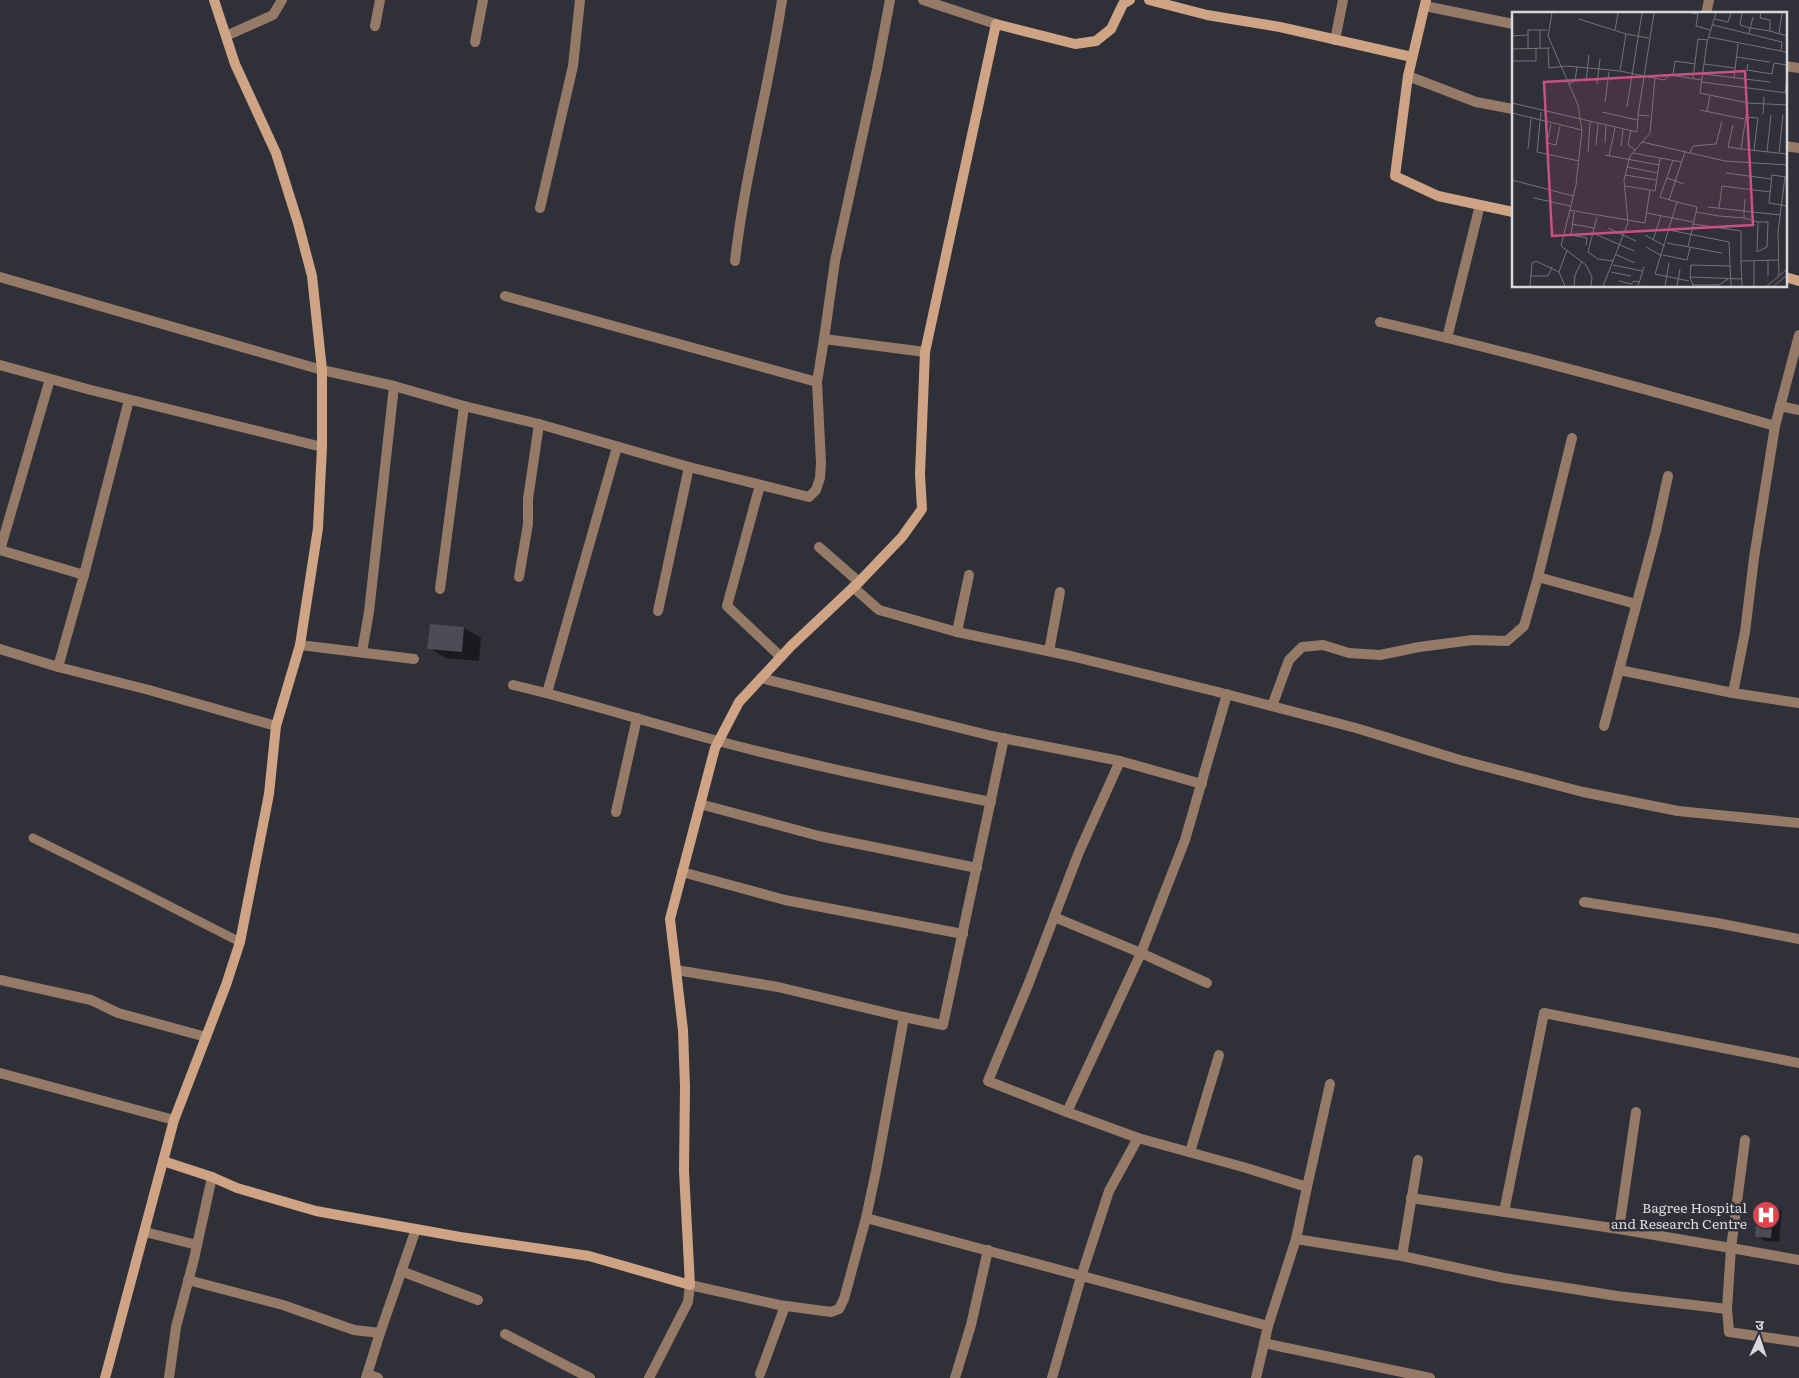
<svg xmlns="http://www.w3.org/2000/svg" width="1799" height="1378" font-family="Literata,'Noto Sans Devanagari',serif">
  <rect width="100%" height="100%" fill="#303039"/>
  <g fill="#0007">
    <polygon points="464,628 481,638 479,661 446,658 429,648"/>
    <polygon points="1773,1206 1782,1210 1779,1242 1765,1241 1757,1236"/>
  </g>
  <g fill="#4d4c56">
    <polygon points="430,624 464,627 462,652 427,649"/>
    <polygon points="1758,1203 1774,1204 1771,1238 1755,1237"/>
  </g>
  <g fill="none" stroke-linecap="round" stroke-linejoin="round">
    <polyline stroke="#957b67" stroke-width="9" points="33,838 142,892 240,942"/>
    <g stroke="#957b67" stroke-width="10">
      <polyline points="923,0 996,24"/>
      <polyline points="1425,6 1513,24"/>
      <polyline points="1706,14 1709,0"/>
      <polyline points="375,26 380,0"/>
      <polyline points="226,36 273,15 282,0"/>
      <polyline points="1335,40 1343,0"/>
      <polyline points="475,42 483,0"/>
      <polyline points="1785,66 1799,68"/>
      <polyline points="1408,76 1476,102 1513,109"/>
      <polyline points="1785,146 1799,148"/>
      <polyline points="540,208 573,66 580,0"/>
      <path d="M735 261C745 173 769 87 782 0"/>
      <polyline points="0,277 322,370 394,386 464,406 539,424 689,467 809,497 816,490 820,478 821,463 817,382 824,339 925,352"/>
      <polyline points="505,296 817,382"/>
      <path d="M1380 322C1513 353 1644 388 1775 426"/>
      <polyline points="1799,335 1775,426 1754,558 1745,632 1733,693 1799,703"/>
      <polyline points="1447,338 1480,205"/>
      <polyline points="824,339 835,261 877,69 890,0"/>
      <polyline points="0,365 91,390 322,447"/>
      <polyline points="50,379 0,550 84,575 129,400"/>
      <polyline points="1780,406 1799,410"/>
      <polyline points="1668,476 1656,531 1619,670 1733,693"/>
      <polyline points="760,485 727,606 781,657"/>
      <polyline points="819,547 859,582"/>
      <polyline points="519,577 528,524 528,499 539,424"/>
      <polyline points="1538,577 1636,604"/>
      <polyline points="853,587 879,610 957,632 1071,656 1214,691 1356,728 1460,760 1583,792 1678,811 1799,823"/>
      <polyline points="440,589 464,406"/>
      <polyline points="658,611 689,467"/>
      <polyline points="957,632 969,575"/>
      <polyline points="300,645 414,659"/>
      <polyline points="0,649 58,667 149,690 276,726"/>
      <polyline points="1049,651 1060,592"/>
      <polyline points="362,652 369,612 394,386"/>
      <polyline points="58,667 84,575"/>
      <polyline points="761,678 992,736 1120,761 1202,784"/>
      <path d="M513 685C582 701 650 723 718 741 808 765 900 784 991 802"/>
      <polyline points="547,693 617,447"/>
      <polyline points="1272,706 1289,660 1302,647 1323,645 1349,653 1380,655 1419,647 1473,640 1507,641 1524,626 1538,577 1572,438"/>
      <polyline points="1604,726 1619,670"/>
      <polyline points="1120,761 1079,852 1028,985 988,1081 1067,1112 1138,1138"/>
      <polyline points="700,804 819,836 977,868"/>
      <polyline points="616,812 637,718"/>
      <polyline points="682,872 785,900 963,934"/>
      <polyline points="1584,902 1717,923 1799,939"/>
      <polyline points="1054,917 1141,953 1207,983"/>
      <polyline points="0,980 91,1000 118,1013 206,1037"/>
      <polyline points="904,1017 943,1025 1004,738"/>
      <polyline points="0,1073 174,1120"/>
      <polyline points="1067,1112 1141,953 1185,840 1227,694"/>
      <polyline points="1190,1152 1219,1055"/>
      <polyline points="1307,1187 1330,1084"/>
      <polyline points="1411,1198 1619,1229 1731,1248 1745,1140"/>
      <polyline points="1504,1212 1544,1013 1799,1063"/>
      <polyline points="866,1218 1268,1326"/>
      <polyline points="1619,1229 1636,1112"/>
      <polyline points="145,1232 197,1245"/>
      <polyline points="1402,1256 1418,1160"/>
      <polyline points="401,1271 478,1300"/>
      <polyline points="188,1280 283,1305 354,1330 380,1333"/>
      <polyline points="1727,1309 1729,1332 1799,1342"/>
      <polyline points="505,1334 590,1378"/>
      <polyline points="1264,1343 1430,1378"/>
      <polyline points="367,1374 378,1378"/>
      <polyline points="760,1374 785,1306"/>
      <polyline points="169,1378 176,1327 194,1259 212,1177"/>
      <polyline points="366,1378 380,1333 416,1229"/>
      <polyline points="649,1378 688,1302 690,1285 779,1305 831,1312 839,1309 844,1299 866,1218 876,1171 904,1017 778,987 676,970"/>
      <polyline points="955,1378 971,1325 988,1250"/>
      <polyline points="1052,1378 1081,1277 1109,1191 1138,1138 1243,1167 1307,1187 1296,1239 1402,1256 1504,1278 1617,1296 1727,1309 1731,1248 1799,1260"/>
      <polyline points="1256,1378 1268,1326 1296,1239"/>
    </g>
    <g stroke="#cea484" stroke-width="10">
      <polyline points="1149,0 1207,15 1280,27 1412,57"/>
      <polyline points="1426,0 1408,76 1395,176 1438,196 1513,212"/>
      <polyline points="1785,277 1799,281"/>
      <polyline points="163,1161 212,1177 237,1188 316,1211 460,1237 589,1256 690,1285 684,1171 685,1087 683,1030 670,919 715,748 739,702 791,646 859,582 902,537 922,509 920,474 925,352 996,24 1075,44 1096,41 1111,29 1123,4 1130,0"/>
      <polyline points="105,1378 174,1120 226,985 240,942 269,794 276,726 300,645 318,528 322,447 322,370 312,276 298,223 276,153 235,64 214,0"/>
    </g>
  </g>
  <defs>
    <g id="hospital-disc" transform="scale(1.4375)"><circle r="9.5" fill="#e0444e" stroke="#303039"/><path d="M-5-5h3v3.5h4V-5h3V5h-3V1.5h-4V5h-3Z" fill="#fff"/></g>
  </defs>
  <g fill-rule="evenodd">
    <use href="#hospital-disc" x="1766" y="1215"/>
  </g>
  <g text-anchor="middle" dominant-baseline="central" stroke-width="5" stroke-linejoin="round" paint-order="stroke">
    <g font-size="14" fill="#d7d7dc" stroke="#303039" text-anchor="end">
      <text x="1747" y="1207">Bagree Hospital<tspan x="1747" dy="16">and Research Centre</tspan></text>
    </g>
  </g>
  <g transform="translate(1512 12)">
    <rect width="275" height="275" fill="#303039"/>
    <path fill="none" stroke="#73737a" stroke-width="1" d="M40 1 36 24 66 93 70 118 64 173 49 234 74 253 80 265 79 274M179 1 186 2 184 14 199 18M204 1 195 30 188 81 236 91 275 93M230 1 228 13 238 16M249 1 248 6 258 8V19L275 24M67 7 114 22 108 59M203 7 216 10 219 1M201 13 270 30 269 39 275 41M238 16 258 19M28 18V36M103 18 106 1M237 21 241 5M267 21 270 1M114 22 137 26M0 24 15 23M197 25 269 39M36 36 37 56 55 54 108 59 152 68 158 63 190 68M0 37 38 36M16 37V18H35M224 45 258 50M0 49H24V37M192 52 223 56M236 52 235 58 260 62 262 51 275 53M191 62 258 70M161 63 163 49 183 52M181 66 186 27 196 28M222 66 226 32M74 70 77 43M189 70 275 81M57 72 63 69 65 55M85 72 88 47M273 81 275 66M93 90 97 60M0 91 125 120 126 103 137 104M236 91 229 137 275 142M115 95 130 1M188 98 232 107M195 99 198 84M29 100 25 140 67 149M90 100 125 108M0 101 70 118M251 102 252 85M126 103 142 1M233 105 246 106 242 138M39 112 35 131 44 133 48 114M221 113 216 135 229 137M119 119 116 133 123 138M130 130 213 149 275 153M93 131 94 114M84 133 86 112M109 134 111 118M16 137 19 107M76 140 78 110M255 140 259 103M121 141 170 150M178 141 181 134 204 132 210 109M267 141 271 103M93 143 147 153M97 144 103 116M161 148 148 185 165 190M115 155 146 161M214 161 259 167M113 163 144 168M274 165 260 163 257 191 275 194M155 166 172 172M0 168 61 184M138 178 143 179 148 146M22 186 58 194M157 188 173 140M196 195 232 199 233 187M207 196 210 174 258 180M57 198 133 211 138 178 113 174M62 200 59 223 75 226 74 233M135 201 181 210M85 205 76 240 86 247 102 249M232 206 246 210 245 240 255 235 256 210H246M60 212 82 216M181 212 229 219V249M96 216 124 229M157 218 217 230 219 274M81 221 122 239M133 223 153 234M141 228 149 203M155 231 210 241M134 235 150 244M176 235 184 200M103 242 123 251M151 243 175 248 178 236M242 248V274M256 248V264M101 253 130 259M47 260 55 238M99 260 119 264M19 264H36L40 255M267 264 266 220 273 165M178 265 179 253 218 254M107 269 119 272 122 269 127 270M177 269 143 262 165 190 185 195 184 200 207 204 232 206V199L268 203M181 273H207L216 267M18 274 20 251 24 249 47 260 53 274M62 274 63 263 70 249M91 274 116 211 112 168 118 144 138 121 143 66M126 274 132 255M153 274 157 251M165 274 168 257M181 274 178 265 230 267M230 274 229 249 267 248M255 274 275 257M262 274 275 263"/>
    <path fill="#c85182" fill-opacity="0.15" stroke="#c85182" stroke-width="2.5" d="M233 59 241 213 40 224 32 70Z"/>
    <rect width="275" height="275" fill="none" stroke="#d7d7dc" stroke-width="2.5"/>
  </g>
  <g transform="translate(1759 1338) rotate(3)" stroke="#303039" stroke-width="4" paint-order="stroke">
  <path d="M0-4L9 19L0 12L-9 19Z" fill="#d7d7dc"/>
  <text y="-8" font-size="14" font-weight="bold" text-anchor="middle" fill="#d7d7dc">उ</text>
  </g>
</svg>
